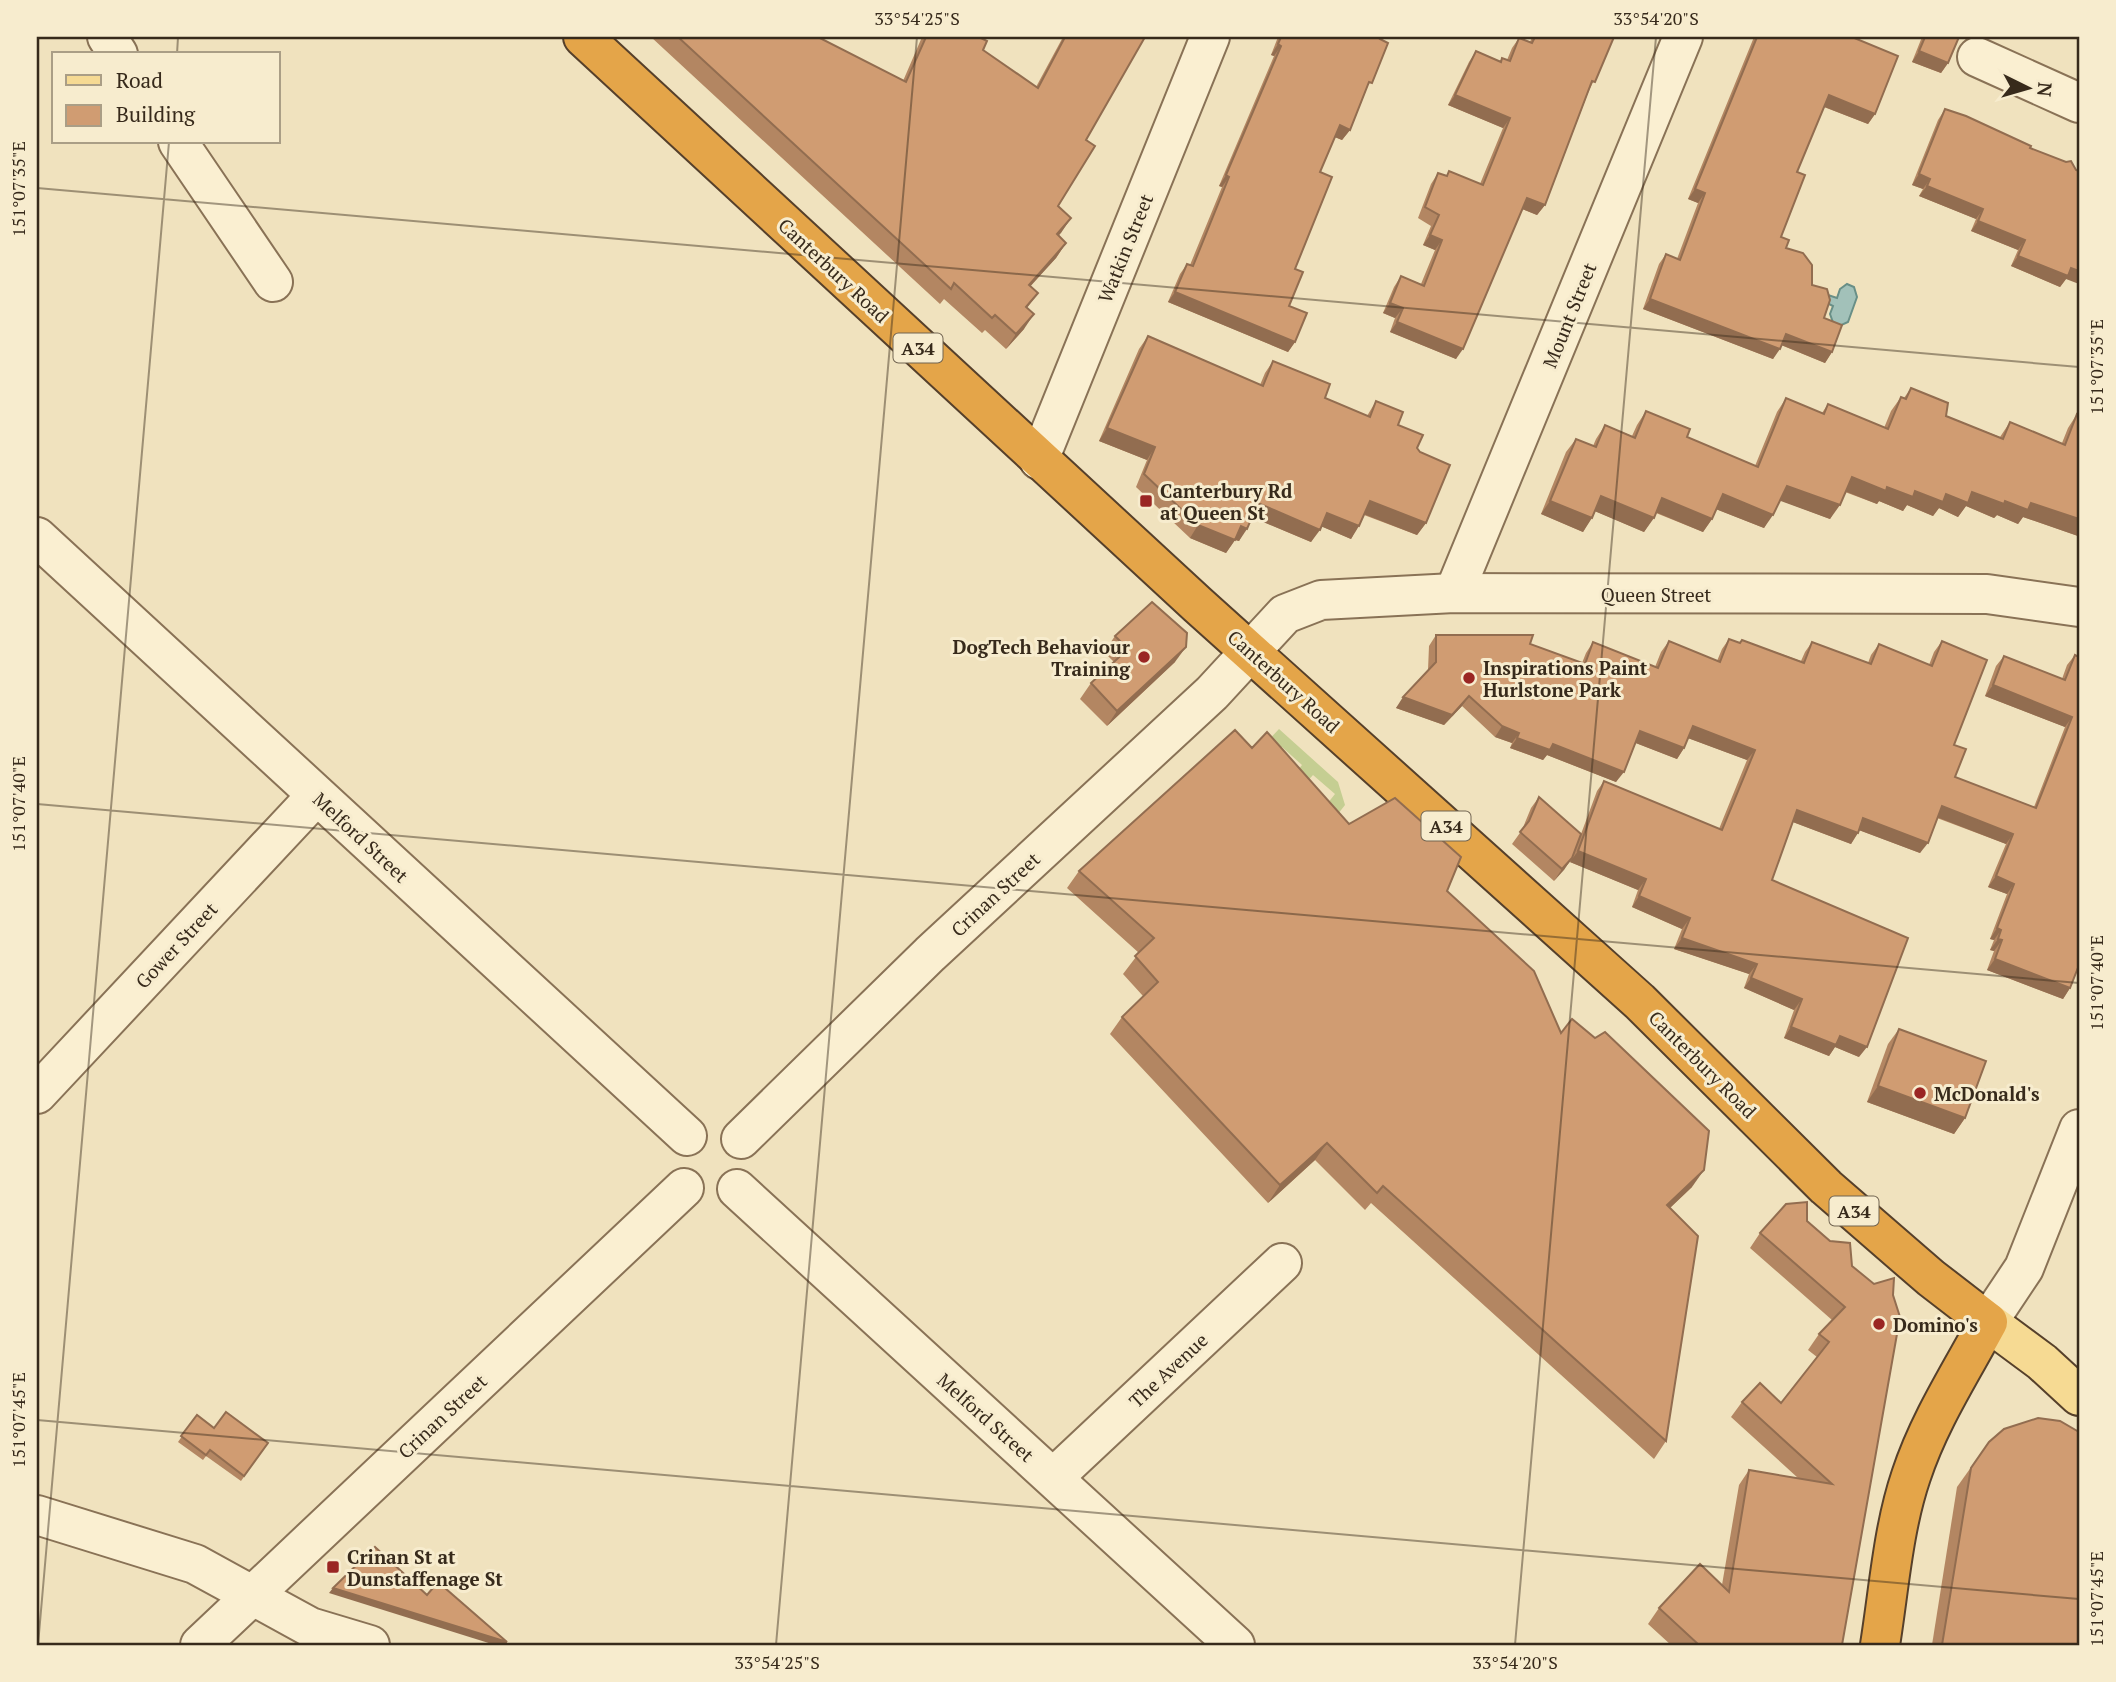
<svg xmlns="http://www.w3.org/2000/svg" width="2116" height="1682" font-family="'PT Serif',serif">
  <rect width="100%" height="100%" fill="#f0e2be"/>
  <polygon fill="#c5ce92" points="1279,729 1338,782 1345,805 1338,814 1327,804 1335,794 1313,775 1305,784 1294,775 1302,765 1282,747 1274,756 1263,746"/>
  <polygon fill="#a2c1b9" stroke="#698f87" stroke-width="2" points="1847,284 1854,287 1857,297 1848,322 1835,328 1830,314 1833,306 1825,302 1828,295 1837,298 1840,289"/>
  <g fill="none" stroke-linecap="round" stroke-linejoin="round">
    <g stroke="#897256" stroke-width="42">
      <g id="minor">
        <polyline points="107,37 118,54"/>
        <polyline points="1977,57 2079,103"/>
        <polyline points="178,142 273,282"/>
        <polyline points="1039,460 1210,37"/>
        <polyline points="37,537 687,1136"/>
        <polyline points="1454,593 1683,37"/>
        <polyline points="37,1094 316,796"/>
        <polyline points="741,1139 930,954 1212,693 1285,614 1321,600 1454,593 1987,594 2079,607"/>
        <polyline points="737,1189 1235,1645"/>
        <polyline points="1988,1322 2024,1268 2079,1129"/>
        <polyline points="1054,1477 1282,1263"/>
        <polyline points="37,1515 195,1564 310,1627 370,1645"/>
        <polyline points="200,1645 684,1188"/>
      </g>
    </g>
    <g stroke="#56402b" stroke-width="42">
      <polyline id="major" points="1988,1322 2042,1362 2079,1396"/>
    </g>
    <g stroke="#56402b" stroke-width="42">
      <path id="highway" d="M583 37 1198 605 1639 1001 1826 1187 1931 1278 1988 1322C1961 1372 1929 1421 1911 1476 1893 1529 1889 1589 1880 1645"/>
    </g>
    <use href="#minor" stroke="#faefd1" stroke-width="38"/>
    <use href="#major" stroke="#f6da93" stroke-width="38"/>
    <use href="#highway" stroke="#e4a549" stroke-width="38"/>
  </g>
  <g fill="#b38662">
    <polygon points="651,37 818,37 903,81 922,37 979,37 983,50 1036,87 1063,37 1145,37 1086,140 1058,206 1071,218 1058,236 1066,243 1056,258 1030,286 1038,293 1027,308 1024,329 1006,349 985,330 982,333 944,299 940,304"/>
    <polygon points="1278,37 1381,37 1365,93 1350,130 1342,140 1335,137 1320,172 1295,269 1289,306 1295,342 1288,352 1168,302 1180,274 1187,264 1190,265 1222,187 1219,186 1274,56 1271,55"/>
    <polygon points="1532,37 1614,37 1588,93 1545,205 1537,215 1522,209 1456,359 1390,332 1395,318 1383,313 1394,287 1401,276 1421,284 1435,250 1423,245 1431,226 1418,218 1431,184 1438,173 1446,176 1449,171 1480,184 1503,128 1448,105 1469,62 1476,51 1500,61 1502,58 1507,60 1512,48 1519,38 1530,42"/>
    <polygon points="1754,37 1852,37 1875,114 1868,124 1824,107 1797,172 1781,237 1786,248 1812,285 1824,318 1832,352 1825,363 1781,345 1773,359 1643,309 1659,264 1666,254 1677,259 1698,203 1688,199"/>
    <polygon points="1922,37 1959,37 1948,63 1941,73 1912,62"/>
    <polygon points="1945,109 2030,148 2066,279 2060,287 2011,266 2018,250 1971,231 1976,219 1919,196 1923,189 1912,185 1938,120"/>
    <polygon points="1148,336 1260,385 1265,373 1273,361 1325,398 1367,416 1376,401 1417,448 1426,523 1417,535 1364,515 1351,539 1321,526 1311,542 1252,517 1239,541 1235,540 1226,553 1190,538 1136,487 1147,460 1099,441 1139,349"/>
    <polygon points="1911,388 1946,416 2000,437 2010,422 2062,443 2068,428 2077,414 2078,536 2023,517 2018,524 1997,515 1994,518 1966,506 1958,517 1939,508 1933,516 1907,505 1903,511 1879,501 1877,504 1845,492 1830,519 1780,500 1764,528 1716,509 1712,519 1703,532 1656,513 1644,532 1595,511 1583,532 1541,514 1566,452 1576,439 1593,446 1596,439 1605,425 1632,436 1637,425 1646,411 1687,437 1755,466 1777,412 1786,398 1822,413 1828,404 1884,428 1891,411 1901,397 1904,398"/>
    <polygon points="1436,635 1530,644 1582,663 1586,653 1593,642 1655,667 1661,652 1669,641 1717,661 1722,649 1729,639 1739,643 1742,640 1801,661 1805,652 1812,642 1868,663 1871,655 1879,644 1929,665 1934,652 1942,641 1954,745 1955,777 2034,807 2065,727 1985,696 1996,666 2004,656 2062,679 2067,665 2075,655 2070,988 2063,999 1987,970 1994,951 1990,950 1994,940 1990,939 2007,894 1988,887 2006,844 1937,818 1920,853 1859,830 1851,844 1793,822 1772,880 1859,1057 1835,1047 1829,1056 1784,1038 1794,1010 1744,988 1749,974 1674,949 1682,929 1632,907 1638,890 1570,862 1572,859 1554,881 1512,844 1522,830 1531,808 1539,797 1581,834 1597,791 1604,781 1719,829 1747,760 1688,738 1684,748 1677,759 1636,743 1616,782 1547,755 1543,760 1510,748 1512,743 1495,737 1462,706 1444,725 1396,708 1428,670 1429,646"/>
    <polygon points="1115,636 1175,662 1107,726 1080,699 1091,683 1114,662 1104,652"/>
    <polygon points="1252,748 1349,824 1447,891 1561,1033 1692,1187 1670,1208 1666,1441 1654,1459 1371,1203 1365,1210 1315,1160 1268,1203 1110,1034 1122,1017 1143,996 1123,974 1139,953 1067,888 1079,871"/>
    <polygon points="1899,1029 1965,1118 1954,1134 1867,1102 1888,1044"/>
    <polygon points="1807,1221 1830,1241 1850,1243 1842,1645 1671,1645 1648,1624 1659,1608 1722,1585 1739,1485 1749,1470 1798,1478 1731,1417 1742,1402 1781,1403 1817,1357 1808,1350 1819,1334 1832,1320 1750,1248 1760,1233"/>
    <polygon points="197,1415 214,1428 268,1443 241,1481 206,1456 203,1460 178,1442"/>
    <polygon points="1989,1442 2079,1645 1932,1645 1957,1487"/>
  </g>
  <g fill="#926d50">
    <polygon points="1278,44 1281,46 1274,56 1271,55"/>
    <polygon points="1919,51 1948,63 1941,73 1912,62"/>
    <polygon points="1455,95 1510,118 1503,128 1448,105"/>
    <polygon points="1829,95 1875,114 1868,124 1822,106"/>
    <polygon points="1340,125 1350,130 1342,140 1332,136"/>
    <polygon points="1919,174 1930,179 1923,189 1912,185"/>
    <polygon points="1226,175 1229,177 1222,187 1219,186"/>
    <polygon points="1927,186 1983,209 1976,219 1919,196"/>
    <polygon points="1695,189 1705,193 1698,203 1688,199"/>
    <polygon points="1527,198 1545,205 1537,215 1520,208"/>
    <polygon points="1071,218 1061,233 1046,249 1057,234"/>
    <polygon points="1978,221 2025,240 2018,250 1971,231"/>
    <polygon points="1430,235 1442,240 1435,250 1423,245"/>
    <polygon points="1066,243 1056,258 1018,300 1029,285"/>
    <polygon points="2018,256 2071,268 2079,271 2079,284 2066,279 2060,287 2011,266"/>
    <polygon points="1175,292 1295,342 1288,352 1168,302"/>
    <polygon points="1650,299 1780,349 1773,359 1643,309"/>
    <polygon points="1390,303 1403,308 1395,318 1383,313"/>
    <polygon points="1034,314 1024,329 1006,349 1016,334"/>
    <polygon points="1397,322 1463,349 1456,359 1390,332"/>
    <polygon points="1786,334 1832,352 1825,363 1779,344"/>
    <polygon points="1107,428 1155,447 1147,460 1099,441"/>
    <polygon points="1852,477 1887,487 1946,494 1972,492 2005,501 2031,503 2079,519 2079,534 2078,536 2023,517 2018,524 1997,515 1994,518 1966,506 1958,517 1939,508 1933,516 1907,505 1903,511 1879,501 1877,504 1842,490"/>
    <polygon points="1787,486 1840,505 1830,519 1778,500"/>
    <polygon points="1723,494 1773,515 1764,528 1713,508"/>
    <polygon points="1601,496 1654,518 1644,532 1592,510"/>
    <polygon points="1662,498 1712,519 1703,532 1653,511"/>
    <polygon points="1370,501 1426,523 1417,535 1361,513"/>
    <polygon points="1550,501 1592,518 1583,532 1541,514"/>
    <polygon points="1258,503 1320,530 1311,542 1249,516"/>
    <polygon points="1327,513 1359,526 1351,539 1318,525"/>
    <polygon points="1198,525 1235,540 1226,553 1190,538"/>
    <polygon points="1241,526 1247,529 1239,541 1232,539"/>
    <polygon points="1186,647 1175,662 1107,726 1117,711"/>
    <polygon points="1993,685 2072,717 2065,727 1985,696"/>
    <polygon points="1469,696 1462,706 1444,725 1396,708 1403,697"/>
    <polygon points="1502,726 1519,733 1512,743 1495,737"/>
    <polygon points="1693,726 1755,750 1747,760 1685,737"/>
    <polygon points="1640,731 1684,748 1677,759 1633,742"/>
    <polygon points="1517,738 1553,744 1624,772 1616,782 1547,755 1543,760 1510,748"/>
    <polygon points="1942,806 2013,834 2006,844 1934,816"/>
    <polygon points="1797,810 1858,833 1851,844 1790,821"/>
    <polygon points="1863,818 1928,843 1920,853 1856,829"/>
    <polygon points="1578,851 1646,879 1638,890 1570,862"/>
    <polygon points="1572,858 1564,870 1554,881 1562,869"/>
    <polygon points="1996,876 2014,884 2007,894 1988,887"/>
    <polygon points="1639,896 1690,918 1682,929 1632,907"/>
    <polygon points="1997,928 2001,930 1994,940 1990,939"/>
    <polygon points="1682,938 1757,964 1749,974 1674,949"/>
    <polygon points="1998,939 2002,940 1994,951 1990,950"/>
    <polygon points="1995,959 2070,988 2063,999 1987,970"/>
    <polygon points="1751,978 1802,999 1794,1010 1744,988"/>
    <polygon points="1791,1027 1840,1036 1867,1047 1859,1057 1835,1047 1829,1056 1784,1038"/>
    <polygon points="1878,1086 1965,1118 1954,1134 1867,1102"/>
    <polygon points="1327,1143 1315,1160 1268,1203 1280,1185"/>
    <polygon points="1704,1170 1692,1187 1655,1222 1667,1205"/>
    <polygon points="333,1588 507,1642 505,1645 495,1645 329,1593"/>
  </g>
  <g fill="#d09c72" stroke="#926d50" stroke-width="2">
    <polygon points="678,37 818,37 906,82 926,37 979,37 987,41 983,50 1038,88 1065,37 1145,37 1086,140 1095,146 1058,206 1071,218 1057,234 1066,243 1029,285 1038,293 1026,307 1034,314 1016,334 995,315 992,318 954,283 951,289"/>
    <polygon points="1281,37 1381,37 1380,39 1388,43 1372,83 1369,82 1350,130 1340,125 1320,172 1332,177 1295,269 1303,272 1289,306 1307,313 1295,342 1175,292 1187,264 1193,266 1229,177 1226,175 1281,46 1278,44"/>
    <polygon points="1535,37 1614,37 1595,82 1592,81 1545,205 1527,198 1463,349 1397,322 1403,308 1390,303 1401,276 1424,286 1442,240 1430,235 1439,215 1425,207 1438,173 1447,176 1449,171 1483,185 1510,118 1455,95 1476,51 1501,62 1502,58 1510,61 1519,38 1532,43"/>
    <polygon points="1757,37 1852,37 1898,56 1875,114 1829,95 1797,172 1805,175 1781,237 1789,240 1786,248 1803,253 1812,265 1812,285 1827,289 1830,300 1824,318 1842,325 1832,352 1786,334 1780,349 1650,299 1666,254 1680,260 1705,193 1695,189"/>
    <polygon points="1925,37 1959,37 1948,63 1919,51"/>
    <polygon points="1945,109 1966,116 2031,146 2030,148 2066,162 2071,161 2076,170 2079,171 2079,271 2071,268 2068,276 2018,256 2025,240 1978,221 1983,209 1927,186 1930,179 1919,174"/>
    <polygon points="1148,336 1263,386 1273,361 1330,384 1325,398 1370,417 1376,401 1403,412 1398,425 1423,435 1417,448 1420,452 1450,465 1426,523 1370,501 1359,526 1327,513 1320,530 1258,503 1247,529 1241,526 1235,540 1198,525 1144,474 1155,447 1107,428"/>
    <polygon points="1911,388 1948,403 1946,416 2003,439 2010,422 2065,445 2077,414 2079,415 2079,519 2031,503 2028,510 2005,501 2004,504 1972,492 1968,503 1946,494 1943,502 1915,491 1913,497 1887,487 1886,491 1852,477 1840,505 1787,486 1773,515 1723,494 1712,519 1662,498 1654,518 1601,496 1592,518 1550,501 1576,439 1596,447 1605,425 1635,438 1646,411 1690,429 1687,437 1758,467 1786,398 1824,414 1828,404 1888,429 1901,397 1906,399"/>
    <polygon points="1152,602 1187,633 1186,647 1117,711 1091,683 1128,649 1115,636"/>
    <polygon points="1436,635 1533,635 1530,644 1585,664 1593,642 1658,668 1669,641 1720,662 1729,639 1740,643 1742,640 1804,663 1812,642 1871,664 1879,644 1932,666 1942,641 1987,660 1954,745 1966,749 1955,777 2036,808 2072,717 1993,685 2004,656 2065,680 2075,655 2079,657 2079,965 2070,988 1995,959 2002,940 1998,939 2001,930 1997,928 2014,884 1996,876 2013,834 1942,806 1928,843 1863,818 1858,833 1797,810 1772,880 1908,938 1867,1047 1840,1036 1836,1045 1791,1027 1802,999 1751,978 1757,964 1682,938 1690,918 1639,896 1646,879 1578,851 1604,781 1722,830 1755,750 1693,726 1684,748 1640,731 1624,772 1553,744 1550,750 1517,738 1519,733 1502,726 1469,696 1452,715 1403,697 1436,662"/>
    <polygon points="1235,730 1252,748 1267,732 1349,824 1395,798 1461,857 1447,891 1534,971 1561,1033 1572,1019 1595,1038 1605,1032 1709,1131 1704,1170 1667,1205 1698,1236 1666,1441 1383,1186 1377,1193 1327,1143 1280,1185 1122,1017 1158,982 1135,956 1154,938 1079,871"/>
    <polygon points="1539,797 1581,834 1572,858 1562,869 1520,832 1529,821"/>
    <polygon points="1899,1029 1986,1061 1965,1118 1878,1086"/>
    <polygon points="1807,1202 1807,1221 1830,1241 1850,1243 1852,1266 1874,1284 1894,1278 1893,1295 1900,1317 1842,1645 1699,1645 1659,1608 1700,1564 1729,1592 1749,1470 1832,1484 1742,1402 1760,1383 1781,1403 1829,1342 1819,1334 1845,1307 1760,1233 1786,1204"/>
    <polygon points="226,1412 268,1443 244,1476 210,1450 206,1455 181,1436 197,1415 214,1428"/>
    <polygon points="2038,1418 2060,1421 2079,1432 2079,1645 1942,1645 1971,1468 1989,1442 2004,1429"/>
    <polygon points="375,1547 427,1595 438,1582 507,1642 333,1588"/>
  </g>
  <path fill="none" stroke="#372a1b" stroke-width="2" stroke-opacity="0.45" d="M177 54 178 37M37 188 2079 367M37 804 2079 983M37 1420 2079 1599M38 1645 169 142M776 1645 917 37M1515 1645 1656 37"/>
  <g fill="#9a2623" stroke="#f7ecce" stroke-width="2.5">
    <rect x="1139" y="494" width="14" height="14" rx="3.5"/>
    <circle cx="1144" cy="657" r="7"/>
    <circle cx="1469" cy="678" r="7"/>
    <circle cx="1920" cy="1093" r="7"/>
    <circle cx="1879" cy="1324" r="7"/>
    <rect x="326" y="1560" width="14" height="14" rx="3.5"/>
  </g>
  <g text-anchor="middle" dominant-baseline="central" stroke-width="6" stroke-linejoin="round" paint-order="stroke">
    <g fill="#f7ecce" stroke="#716451" stroke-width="2">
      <rect x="893.5" y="333.5" width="49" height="29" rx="5"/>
      <rect x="1421.5" y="811.5" width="49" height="29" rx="5"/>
      <rect x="1829.5" y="1196.5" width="49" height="29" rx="5"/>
    </g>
    <g font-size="18" font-weight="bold" fill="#372a1b">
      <text x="918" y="348">A34</text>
      <text x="1446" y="826">A34</text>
      <text x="1854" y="1211">A34</text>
    </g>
    <g font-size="19" fill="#372a1b" stroke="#f7ecce">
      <text transform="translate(1125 248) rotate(-68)">Watkin Street</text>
      <text transform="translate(834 270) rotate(43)">Canterbury Road</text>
      <text transform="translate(1569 315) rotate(-68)">Mount Street</text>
      <text x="1656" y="594">Queen Street</text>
      <text transform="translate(1284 681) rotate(42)">Canterbury Road</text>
      <text transform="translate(361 837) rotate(43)">Melford Street</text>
      <text transform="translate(995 894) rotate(-43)">Crinan Street</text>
      <text transform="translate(176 945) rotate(-47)">Gower Street</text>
      <text transform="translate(1703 1064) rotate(45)">Canterbury Road</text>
      <text transform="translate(1168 1370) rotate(-43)">The Avenue</text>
      <text transform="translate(442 1416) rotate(-43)">Crinan Street</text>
      <text transform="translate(986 1417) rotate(42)">Melford Street</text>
    </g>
    <g font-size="19" font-weight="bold" fill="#372a1b" stroke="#f7ecce" text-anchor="start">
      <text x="1160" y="490">Canterbury Rd<tspan x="1160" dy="22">at Queen St</tspan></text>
      <text x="1130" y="646" text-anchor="end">DogTech Behaviour<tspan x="1130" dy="22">Training</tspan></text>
      <text x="1483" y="667">Inspirations Paint<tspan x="1483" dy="22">Hurlstone Park</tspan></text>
      <text x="1934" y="1093">McDonald's</text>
      <text x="1893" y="1324">Domino's</text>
      <text x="347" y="1556">Crinan St at<tspan x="347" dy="22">Dunstaffenage St</tspan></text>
    </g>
  </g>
  <rect width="2116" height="1682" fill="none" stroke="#f7ecce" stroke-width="77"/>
  <rect x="52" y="52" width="228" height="91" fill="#f7ecce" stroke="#aa9e86" stroke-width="2"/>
  <rect x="66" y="75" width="35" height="10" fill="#f6da93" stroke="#aa9e86" stroke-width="2"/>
  <text x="116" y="88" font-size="21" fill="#372a1b">Road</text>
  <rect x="66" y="105" width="35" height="21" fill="#d09c72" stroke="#aa9e86" stroke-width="2"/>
  <text x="116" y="122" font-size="21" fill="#372a1b">Building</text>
  <g transform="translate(2028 88) rotate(95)" stroke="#f7ecce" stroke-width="5" paint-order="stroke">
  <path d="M0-5L12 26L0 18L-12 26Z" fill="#372a1b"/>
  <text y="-10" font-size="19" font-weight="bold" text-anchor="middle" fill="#372a1b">N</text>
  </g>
  <rect x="38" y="38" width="2040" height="1606" fill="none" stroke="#372a1b" stroke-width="2.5"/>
  <g font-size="18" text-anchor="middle" fill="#372a1b">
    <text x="917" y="25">33°54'25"S</text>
    <text x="1656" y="25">33°54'20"S</text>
    <text transform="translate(19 189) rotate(-90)" y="6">151°07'35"E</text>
    <text transform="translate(2097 367) rotate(-90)" y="6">151°07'35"E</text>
    <text transform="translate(19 804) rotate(-90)" y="6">151°07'40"E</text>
    <text transform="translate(2097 983) rotate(-90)" y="6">151°07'40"E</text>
    <text transform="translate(19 1420) rotate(-90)" y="6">151°07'45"E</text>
    <text transform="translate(2097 1599) rotate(-90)" y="6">151°07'45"E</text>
    <text x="777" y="1669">33°54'25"S</text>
    <text x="1515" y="1669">33°54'20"S</text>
  </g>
</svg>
